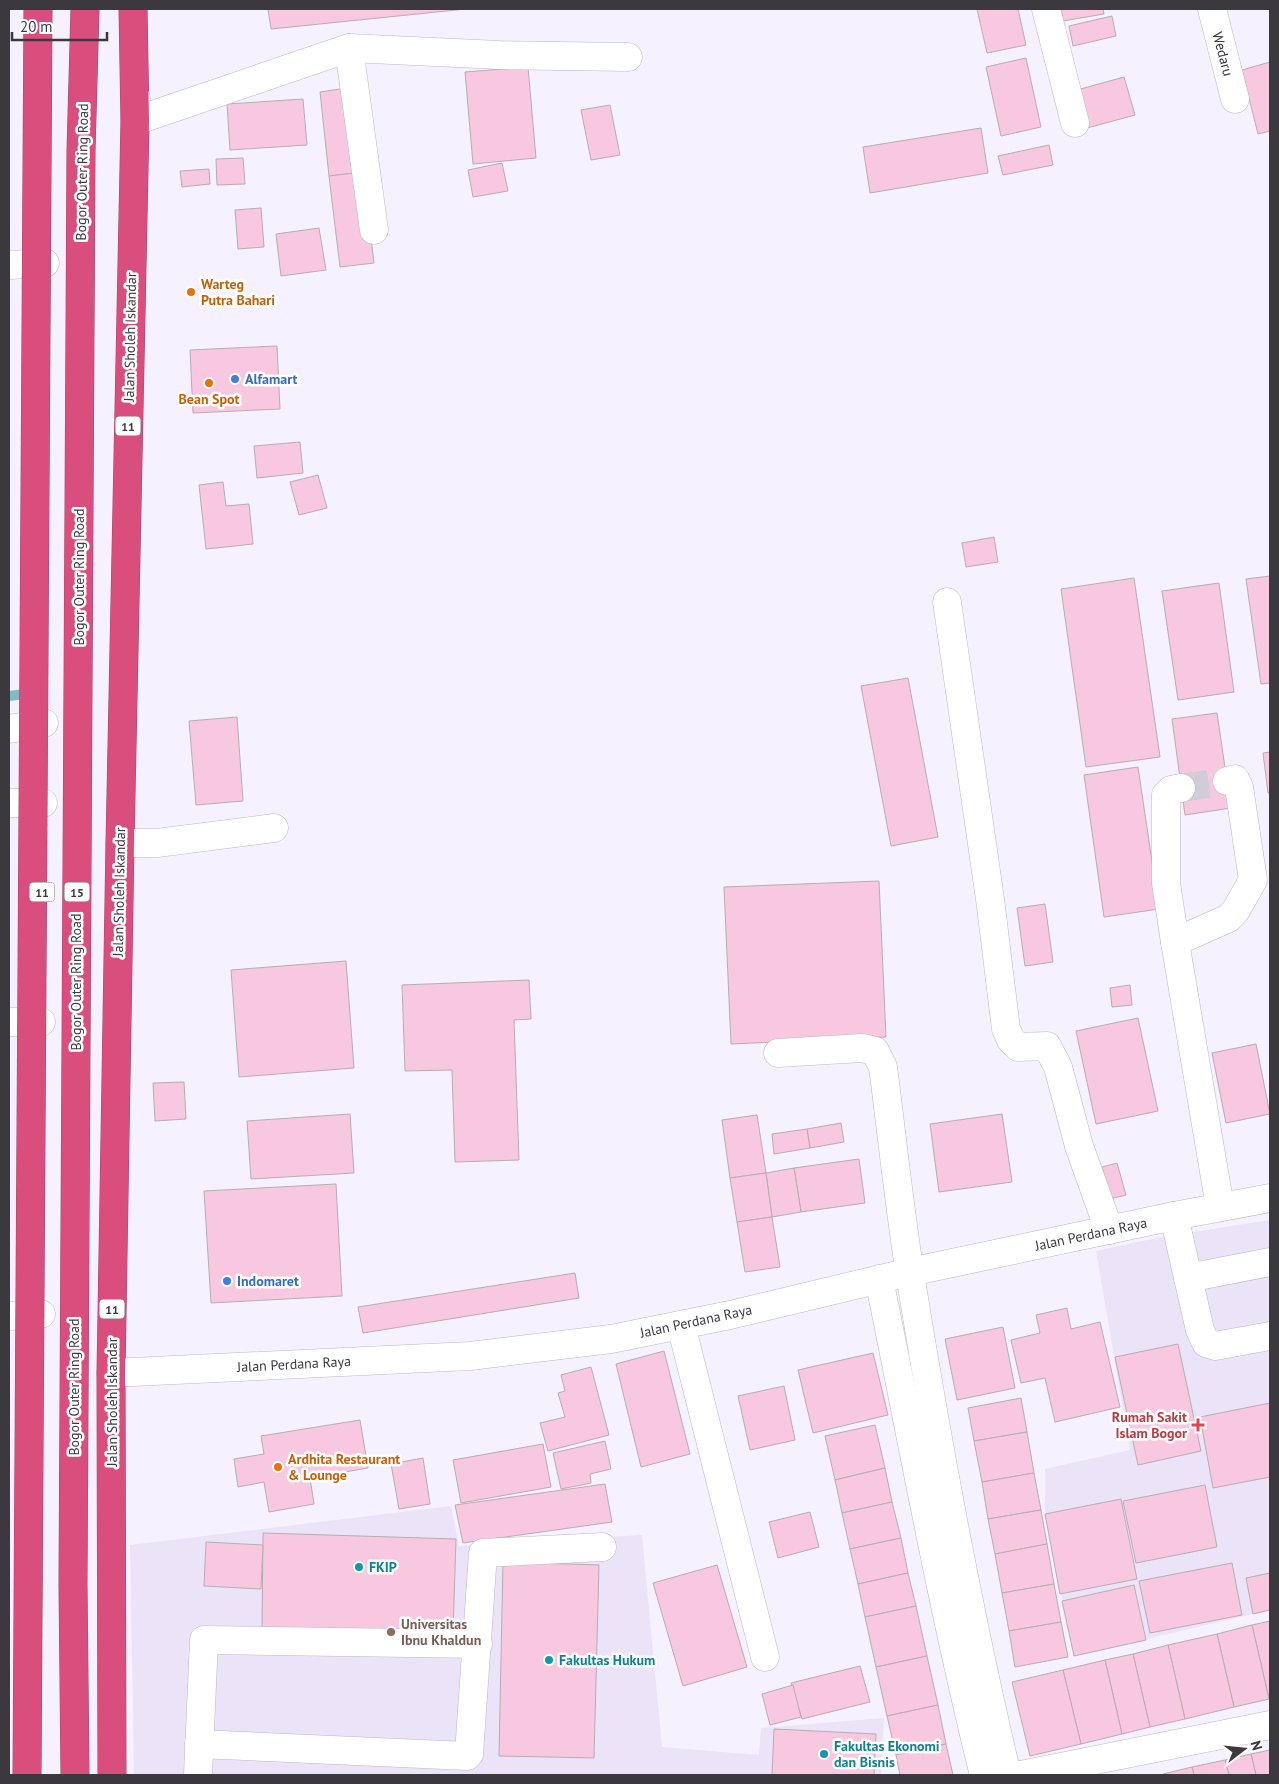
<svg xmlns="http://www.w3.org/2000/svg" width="1279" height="1784" font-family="'PT Sans',sans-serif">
  <rect width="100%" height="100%" fill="#f6f1fe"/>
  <g fill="#ebe3f7">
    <polygon points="1270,1220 1270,1610 1074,1656 1045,1514 1045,1469 1130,1450 1096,1251 1161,1237"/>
    <polygon points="451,1506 459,1546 642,1535 662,1747 759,1755 761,1728 884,1718 881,1775 134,1775 130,1545"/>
  </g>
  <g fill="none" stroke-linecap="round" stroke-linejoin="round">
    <polyline stroke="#80bbc2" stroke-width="10" points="9,696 33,693"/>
  </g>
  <g fill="#f7c8e0" stroke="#b9acb2">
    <polygon points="268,9 466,9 271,29"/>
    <polygon points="977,9 1018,9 1026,45 987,53"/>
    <polygon points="1061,9 1103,9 1104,14 1063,21"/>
    <polygon points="1112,16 1116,36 1073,46 1069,26"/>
    <polygon points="1026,58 1041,127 1001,136 986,67"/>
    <polygon points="1270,62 1270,131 1258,134 1242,70"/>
    <polygon points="528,67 536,158 473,164 465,72"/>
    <polygon points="1124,77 1135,115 1087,128 1077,90"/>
    <polygon points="353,87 363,172 329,176 320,92"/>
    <polygon points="303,99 307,145 230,150 227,104"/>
    <polygon points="610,105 620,155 591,160 581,110"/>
    <polygon points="981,128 988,173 870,193 863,147"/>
    <polygon points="1049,145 1053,165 1003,175 998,156"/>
    <polygon points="243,158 245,184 217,185 216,159"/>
    <polygon points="502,163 508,191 473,197 468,170"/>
    <polygon points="209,169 210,184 182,187 180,171"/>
    <polygon points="363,172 374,263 340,267 329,176"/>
    <polygon points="261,208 264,247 238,249 235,210"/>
    <polygon points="319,228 326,270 281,276 276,234"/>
    <polygon points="277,346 280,409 193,413 190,350"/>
    <polygon points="300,442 303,473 257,478 254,446"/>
    <polygon points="318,475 327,508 299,515 290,482"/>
    <polygon points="223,482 226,506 249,504 253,544 206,549 199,485"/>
    <polygon points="994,537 998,562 966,567 962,543"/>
    <polygon points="1270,576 1270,683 1261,684 1246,579"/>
    <polygon points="1134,578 1160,757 1086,767 1061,589"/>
    <polygon points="1219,583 1234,692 1178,700 1162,591"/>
    <polygon points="908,678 938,837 891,846 861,686"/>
    <polygon points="1217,713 1231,808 1185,815 1172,719"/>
    <polygon points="237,717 243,801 196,805 189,721"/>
    <polygon points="1270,752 1270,793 1268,793 1263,753"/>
    <polygon points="1138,767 1159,909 1104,917 1084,775"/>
    <polygon points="879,881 886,1037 731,1044 724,887"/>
    <polygon points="1045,904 1053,962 1025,966 1017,908"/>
    <polygon points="346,961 354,1068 239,1077 231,970"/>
    <polygon points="529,980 531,1019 514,1020 519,1160 455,1162 452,1070 405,1071 402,985"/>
    <polygon points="1130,985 1132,1005 1112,1007 1110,988"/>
    <polygon points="1138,1018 1158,1111 1096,1124 1076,1031"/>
    <polygon points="1256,1044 1270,1114 1226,1123 1212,1053"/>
    <polygon points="184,1082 186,1119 155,1121 153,1083"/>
    <polygon points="350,1114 354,1173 251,1179 247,1121"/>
    <polygon points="1002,1114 1012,1182 939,1192 930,1124"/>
    <polygon points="757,1115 766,1173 730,1178 722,1120"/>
    <polygon points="841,1123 844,1142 810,1148 807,1129"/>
    <polygon points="807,1129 810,1148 774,1154 772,1134"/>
    <polygon points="859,1159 865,1203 801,1212 794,1168"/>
    <polygon points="1117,1163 1126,1195 1110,1199 1102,1167"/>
    <polygon points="794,1168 801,1212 772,1217 766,1173"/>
    <polygon points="766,1173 772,1217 737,1222 730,1178"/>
    <polygon points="336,1184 342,1296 211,1303 204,1191"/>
    <polygon points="772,1217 780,1267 745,1272 737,1222"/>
    <polygon points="575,1273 579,1298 363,1333 358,1307"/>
    <polygon points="1067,1308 1071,1329 1100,1322 1120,1407 1055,1422 1045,1378 1021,1383 1011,1340 1040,1333 1036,1315"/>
    <polygon points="1003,1327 1015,1388 957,1400 945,1339"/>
    <polygon points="1178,1344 1201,1451 1138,1465 1115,1357"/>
    <polygon points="664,1351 690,1454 641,1467 616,1364"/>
    <polygon points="873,1353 888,1415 813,1433 798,1370"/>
    <polygon points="591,1367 609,1435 548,1451 540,1423 565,1417 558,1393 565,1391 561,1375"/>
    <polygon points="784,1386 795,1440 750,1450 738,1396"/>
    <polygon points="1021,1398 1027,1432 974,1441 968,1408"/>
    <polygon points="1270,1403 1270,1477 1213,1488 1200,1417"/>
    <polygon points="360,1420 368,1468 310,1478 314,1504 269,1512 264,1482 238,1487 234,1459 264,1454 261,1436"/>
    <polygon points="875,1425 885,1468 835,1480 825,1436"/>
    <polygon points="1027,1432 1034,1473 982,1482 974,1441"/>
    <polygon points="605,1441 611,1469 590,1474 591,1483 561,1489 553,1453"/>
    <polygon points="543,1444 551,1487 461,1503 453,1460"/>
    <polygon points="423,1458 430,1504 399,1509 391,1464"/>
    <polygon points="885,1468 892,1502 842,1513 835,1480"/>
    <polygon points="1034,1473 1041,1510 988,1519 982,1482"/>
    <polygon points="605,1484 612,1522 463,1543 455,1505"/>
    <polygon points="1205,1485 1217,1547 1136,1563 1123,1501"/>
    <polygon points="1121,1499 1137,1579 1060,1594 1045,1514"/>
    <polygon points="892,1502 901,1538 850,1549 842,1513"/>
    <polygon points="1041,1510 1047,1544 995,1554 988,1519"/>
    <polygon points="810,1512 819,1547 778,1558 769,1522"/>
    <polygon points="263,1533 456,1539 453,1633 262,1628"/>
    <polygon points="901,1538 908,1573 858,1584 850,1549"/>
    <polygon points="206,1542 263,1545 261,1589 204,1586"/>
    <polygon points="1047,1544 1054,1584 1002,1593 995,1554"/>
    <polygon points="503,1562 599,1565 594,1758 499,1756"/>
    <polygon points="1232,1563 1242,1615 1150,1633 1139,1581"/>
    <polygon points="717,1565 747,1667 683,1686 653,1583"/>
    <polygon points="908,1573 916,1606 865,1617 858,1584"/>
    <polygon points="1270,1573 1270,1610 1253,1614 1246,1578"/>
    <polygon points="1054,1584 1061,1622 1009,1631 1002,1593"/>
    <polygon points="1134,1585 1146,1640 1074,1656 1062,1601"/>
    <polygon points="916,1606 927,1656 876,1667 865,1617"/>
    <polygon points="1270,1621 1270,1699 1269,1699 1252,1625"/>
    <polygon points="1061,1622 1068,1657 1015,1667 1009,1631"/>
    <polygon points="1252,1625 1269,1699 1234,1707 1217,1634"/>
    <polygon points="1217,1634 1234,1707 1185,1719 1168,1645"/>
    <polygon points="1168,1645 1185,1719 1150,1727 1133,1654"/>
    <polygon points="1133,1654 1150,1727 1122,1734 1105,1660"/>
    <polygon points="927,1656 938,1705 887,1716 876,1667"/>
    <polygon points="1105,1660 1122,1734 1081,1744 1063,1670"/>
    <polygon points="860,1666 870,1702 802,1719 791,1683"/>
    <polygon points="1063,1670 1081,1744 1030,1756 1012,1682"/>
    <polygon points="793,1685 801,1717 770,1725 762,1694"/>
    <polygon points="938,1705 946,1744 896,1755 887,1716"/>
    <polygon points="774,1729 876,1734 874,1775 772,1775"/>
    <polygon points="946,1744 953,1775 900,1775 896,1755"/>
    <polygon points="1270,1750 1270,1775 1256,1775 1251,1754"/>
    <polygon points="1251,1754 1256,1775 1229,1775 1225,1760"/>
    <polygon points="1225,1760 1229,1775 1194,1775 1192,1767"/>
    <polygon points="1192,1767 1194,1775 1163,1775 1163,1774"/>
  </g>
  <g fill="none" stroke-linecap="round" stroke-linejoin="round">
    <polyline stroke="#d1ccd8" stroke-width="28" stroke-dasharray="28 14" stroke-linecap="butt" points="1181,788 1227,781"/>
    <g stroke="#bdb8c4" stroke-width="29">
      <g id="minor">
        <polyline points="1046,9 1075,123"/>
        <polyline points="1212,9 1235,99"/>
        <polyline points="349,48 374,230"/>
        <polyline points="136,98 135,121 349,48 499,55 628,57"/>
        <polyline points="9,265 45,263"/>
        <polyline points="947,602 990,899 1006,1029 1011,1040 1018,1047 1047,1046 1058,1067 1079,1146 1109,1230"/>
        <polyline points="9,729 44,723"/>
        <polyline points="1181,788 1171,790 1166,795 1166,883 1175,942 1229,918 1236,910 1253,880 1239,787 1235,779 1227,781"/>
        <polyline points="9,803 43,803"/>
        <polyline points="120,843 157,843 274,828"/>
        <polyline points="1175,942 1220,1207"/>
        <polyline points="9,1022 41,1022"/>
        <path d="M778 1053 862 1048 875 1051 883 1067C892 1136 899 1205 910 1274 937 1442 968 1610 1007 1775"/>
        <polyline points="1174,1216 1200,1330 1206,1343 1215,1346 1270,1336"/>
        <polyline points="1188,1278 1270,1262"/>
        <path d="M879 1279C913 1445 943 1611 984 1775"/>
        <polyline points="9,1316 41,1314"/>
        <polyline points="681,1325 765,1657"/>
        <polyline points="111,1373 470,1356 611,1339 730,1315 910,1272 1174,1216 1270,1198"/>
        <polyline points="199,1744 467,1756 469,1754 483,1553 602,1547"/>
        <polyline points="198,1775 204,1640 478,1644"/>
        <polyline points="1021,1775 1270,1725"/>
      </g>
    </g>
    <g stroke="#a24768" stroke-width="29">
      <g id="highway">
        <polyline points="75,1775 73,1584 81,151 85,9"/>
        <polyline points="112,1775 111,1373 120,843 135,121 133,9"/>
      </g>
    </g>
    <use href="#minor" stroke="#fff" stroke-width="28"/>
    <use href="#highway" stroke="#da4e7e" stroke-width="28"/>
    <g stroke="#a24768" stroke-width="29" stroke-linecap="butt">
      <polyline id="highway-bridge" points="27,1775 38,9"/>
    </g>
    <use href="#highway-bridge" stroke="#da4e7e" stroke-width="28"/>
  </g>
  <g fill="#e8710a" stroke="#fff" stroke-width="2">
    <circle cx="191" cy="292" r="5"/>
    <circle cx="209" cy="383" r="5"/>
    <circle cx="278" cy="1467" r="5"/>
  </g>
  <g fill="#3f7fe0" stroke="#fff" stroke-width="2">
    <circle cx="235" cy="379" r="5"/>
    <circle cx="227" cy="1281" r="5"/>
  </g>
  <path fill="#e0444e" stroke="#fff" stroke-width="2" d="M1195.5 1417.5h5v5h5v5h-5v5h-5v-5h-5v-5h5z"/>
  <g fill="#0f9aa8" stroke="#fff" stroke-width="2">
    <circle cx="359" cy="1567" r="5"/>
    <circle cx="549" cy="1660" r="5"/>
    <circle cx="824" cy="1754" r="5"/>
  </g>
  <circle fill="#8d6e63" stroke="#fff" stroke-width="2" cx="391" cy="1632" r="5"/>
  <g text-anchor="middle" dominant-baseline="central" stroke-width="5" stroke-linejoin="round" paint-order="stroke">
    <g fill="#fff" stroke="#767478" stroke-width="1">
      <rect x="115.5" y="416.5" width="25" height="19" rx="4"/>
      <rect x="29.5" y="882.5" width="25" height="19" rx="4"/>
      <rect x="64.5" y="882.5" width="25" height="19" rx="4"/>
      <rect x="99.5" y="1299.5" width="25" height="19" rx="4"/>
    </g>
    <g font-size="12" font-weight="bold" fill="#3b393e">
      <text x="128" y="426">11</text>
      <text x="42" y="892">11</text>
      <text x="77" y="892">15</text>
      <text x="112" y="1309">11</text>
    </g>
    <g font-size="14" fill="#3b393e" stroke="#fff">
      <text transform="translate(1223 54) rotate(75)">Wedaru</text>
      <text transform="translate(82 172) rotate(-89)">Bogor Outer Ring Road</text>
      <text transform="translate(130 337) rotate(-89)">Jalan Sholeh Iskandar</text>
      <text transform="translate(79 577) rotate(-90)">Bogor Outer Ring Road</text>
      <text transform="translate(119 892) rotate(-89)">Jalan Sholeh Iskandar</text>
      <text transform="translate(76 982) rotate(-90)">Bogor Outer Ring Road</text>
      <text transform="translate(1091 1234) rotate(-12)">Jalan Perdana Raya</text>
      <text transform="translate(696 1321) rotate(-12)">Jalan Perdana Raya</text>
      <text transform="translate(294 1364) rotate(-3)">Jalan Perdana Raya</text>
      <text transform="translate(74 1387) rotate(-90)">Bogor Outer Ring Road</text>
      <text transform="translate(112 1402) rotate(-90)">Jalan Sholeh Iskandar</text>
    </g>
    <g font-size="14" font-weight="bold" fill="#c56008" stroke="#fff" text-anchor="start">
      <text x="201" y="284">Warteg<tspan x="201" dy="16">Putra Bahari</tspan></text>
      <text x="209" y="399" text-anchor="middle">Bean Spot</text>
      <text x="288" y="1459">Ardhita Restaurant<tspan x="288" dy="16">&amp; Lounge</tspan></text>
    </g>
    <g font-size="14" font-weight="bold" fill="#366cbe" stroke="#fff" text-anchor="start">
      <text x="245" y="379">Alfamart</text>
      <text x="237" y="1281">Indomaret</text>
    </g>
    <g font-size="14" font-weight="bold" fill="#be3a42" stroke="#fff" text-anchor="end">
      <text x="1187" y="1417">Rumah Sakit<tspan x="1187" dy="16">Islam Bogor</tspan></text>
    </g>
    <g font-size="14" font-weight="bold" fill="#0d838f" stroke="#fff" text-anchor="start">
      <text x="369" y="1567">FKIP</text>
      <text x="559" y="1660">Fakultas Hukum</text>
      <text x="834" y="1746">Fakultas Ekonomi<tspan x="834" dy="16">dan Bisnis</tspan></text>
    </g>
    <g font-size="14" font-weight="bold" fill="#785e54" stroke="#fff" text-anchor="start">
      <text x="401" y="1624">Universitas<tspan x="401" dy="16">Ibnu Khaldun</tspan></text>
    </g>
  </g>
  <rect width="1279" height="1784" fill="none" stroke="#3b393e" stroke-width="20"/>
  <g transform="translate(1244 1749) rotate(74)" stroke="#ffffff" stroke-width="4" paint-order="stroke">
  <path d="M0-4L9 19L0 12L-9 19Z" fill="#3b393e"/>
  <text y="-8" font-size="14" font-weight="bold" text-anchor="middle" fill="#3b393e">N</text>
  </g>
  <path d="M12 32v8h95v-8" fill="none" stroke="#3b393e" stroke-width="2.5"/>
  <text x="20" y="32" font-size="15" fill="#3b393e" stroke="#ffffff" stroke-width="4" paint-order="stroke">20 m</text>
</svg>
